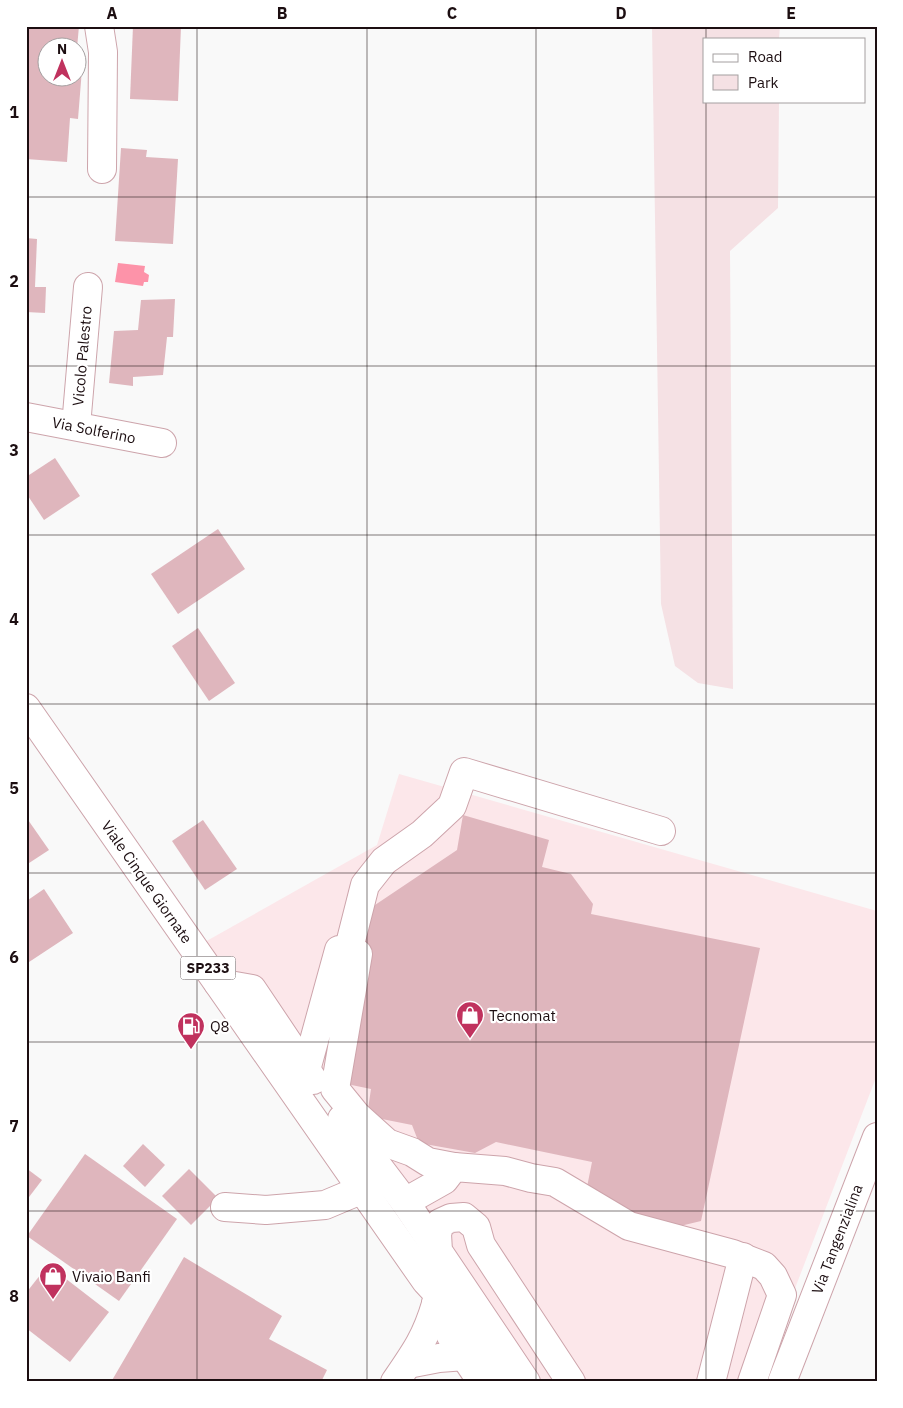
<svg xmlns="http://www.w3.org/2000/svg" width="903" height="1408" font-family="'IBM Plex Sans',sans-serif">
  <rect width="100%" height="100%" fill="#f9f9f9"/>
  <polygon fill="#fce7ea" points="399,774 877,911 877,1075 759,1382 526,1382 439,1242 306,1070 203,943 377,845"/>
  <polygon fill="#f5e1e4" points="652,26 780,26 779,39 704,39 704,101 779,101 778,208 730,251 733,689 698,683 675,666 661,604"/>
  <polygon fill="#fd93a9" points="118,263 145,266 144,272 149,275 148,282 144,282 143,286 115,282"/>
  <g fill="#dfb6bd">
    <polygon points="28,26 79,26 77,48 48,48 48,78 78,78 78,67 82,69 78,119 70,118 67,162 26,159 26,107 29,71 26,71"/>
    <polygon points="133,26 181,26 178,101 130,99"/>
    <polygon points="121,148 147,150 146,157 178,159 173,244 115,241"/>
    <polygon points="26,238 37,239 35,287 46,287 45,313 26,312"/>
    <polygon points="175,299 173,337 167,337 163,375 133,377 133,386 109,383 114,331 138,330 141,300"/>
    <polygon points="55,458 80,496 44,520 26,493 26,477"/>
    <polygon points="218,529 245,569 178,614 151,574"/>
    <polygon points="198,628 235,683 209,701 172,646"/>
    <polygon points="463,815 549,840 542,867 571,874 593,904 591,914 760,948 701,1221 676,1227 651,1227 585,1197 592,1162 496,1142 475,1153 419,1143 412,1125 367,1116 371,1089 337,1082 372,907 457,850"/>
    <polygon points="26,817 49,850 26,865"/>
    <polygon points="203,820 237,869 205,890 172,841"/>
    <polygon points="44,889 73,933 26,964 26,897 28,900"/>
    <polygon points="143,1144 165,1165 145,1187 123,1166"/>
    <polygon points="85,1154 177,1219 119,1301 27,1236"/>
    <polygon points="26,1168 42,1180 26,1201"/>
    <polygon points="189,1169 218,1198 191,1225 162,1196"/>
    <polygon points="184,1257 282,1316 269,1339 327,1370 321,1382 111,1382"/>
    <polygon points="48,1265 109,1312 70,1362 26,1328 26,1293"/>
  </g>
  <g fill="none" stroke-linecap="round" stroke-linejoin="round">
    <g stroke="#cda4ab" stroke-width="30">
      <g id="minor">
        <polyline points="99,26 103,52 102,169"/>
        <polyline points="26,417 162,443"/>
        <polyline points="76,426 88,287"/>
        <polyline points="348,952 365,885 384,861 422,834 452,806 464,772 661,831"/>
        <polyline points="218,983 252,989 313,1080"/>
        <polyline points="306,1070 339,950 358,954 335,1089 357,1116 387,1143 412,1152 428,1162 454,1167"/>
        <polyline points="342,1119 405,1202 438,1251"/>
        <polyline points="405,1202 444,1180 454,1167 505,1171 531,1178 555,1182 629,1226 733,1254 764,1266 773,1276 782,1295 752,1382"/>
        <polyline points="225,1207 266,1210 325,1205 363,1189"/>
        <polyline points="408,1364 439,1358 465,1356"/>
        <path d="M395 1382C415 1353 426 1338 436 1304"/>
        <polyline points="526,1382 438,1251 437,1234 440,1223 451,1218 464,1217 476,1227 481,1245 571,1382"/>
        <polyline points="711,1382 743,1257"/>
        <polyline points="782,1382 877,1137"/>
      </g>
    </g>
    <g stroke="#cda4ab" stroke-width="30">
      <g id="major">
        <polyline points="26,708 426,1281 468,1326 508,1382"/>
        <polyline points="436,1303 451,1336 482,1382"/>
      </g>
    </g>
    <use href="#minor" stroke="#fff" stroke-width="28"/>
    <use href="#major" stroke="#fff" stroke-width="28"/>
  </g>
  <path fill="none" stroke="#1c0e11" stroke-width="1" stroke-opacity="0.55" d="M197 26V1382M367 26V1382M536 26V1382M706 26V39M706 101V1382M26 197H877M26 366H877M26 535H877M26 704H877M26 873H877M26 1042H877M26 1211H877"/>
  <defs>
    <g id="shop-pin" transform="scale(1.4375)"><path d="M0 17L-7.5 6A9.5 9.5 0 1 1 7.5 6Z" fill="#c0325e" stroke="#fff"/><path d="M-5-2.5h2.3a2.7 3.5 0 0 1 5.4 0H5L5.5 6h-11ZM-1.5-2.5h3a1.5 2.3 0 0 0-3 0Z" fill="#fff"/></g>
    <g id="fuel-pin" transform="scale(1.4375)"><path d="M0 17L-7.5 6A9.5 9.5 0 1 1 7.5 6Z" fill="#c0325e" stroke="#fff"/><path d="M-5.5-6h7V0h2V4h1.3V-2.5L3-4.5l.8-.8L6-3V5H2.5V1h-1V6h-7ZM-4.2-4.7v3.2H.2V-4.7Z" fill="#fff"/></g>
  </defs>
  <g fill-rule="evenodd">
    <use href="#shop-pin" x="470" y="1015"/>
    <use href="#fuel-pin" x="191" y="1026"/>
    <use href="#shop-pin" x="53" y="1276"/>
  </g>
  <g text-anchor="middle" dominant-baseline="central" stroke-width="4.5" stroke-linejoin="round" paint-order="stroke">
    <rect fill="#fff" stroke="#605658" stroke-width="1" x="180.5" y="956.5" width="55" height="23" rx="4"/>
    <g font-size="14" font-weight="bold" fill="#1c0e11">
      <text x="208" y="968">SP233</text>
    </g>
    <g font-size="15" fill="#1c0e11" stroke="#fff">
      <text transform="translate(82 356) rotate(-85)">Vicolo Palestro</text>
      <text transform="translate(94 430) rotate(11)">Via Solferino</text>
      <text transform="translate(147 882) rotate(55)">Viale Cinque Giornate</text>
      <text transform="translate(837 1239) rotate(-69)">Via Tangenzialina</text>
    </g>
    <g font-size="15" fill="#1c0e11" stroke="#fff" text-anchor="start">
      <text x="489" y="1015">Tecnomat</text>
      <text x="210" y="1026">Q8</text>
      <text x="72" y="1276">Vivaio Banfi</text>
    </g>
  </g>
  <rect width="903" height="1408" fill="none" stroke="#ffffff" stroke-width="55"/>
  <rect x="703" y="38" width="162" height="65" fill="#ffffff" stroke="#a49fa0"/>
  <rect x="713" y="54" width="25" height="8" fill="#ffffff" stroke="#a49fa0"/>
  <text x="748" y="62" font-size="15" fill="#1c0e11">Road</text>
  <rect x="713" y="75" width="25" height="15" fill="#f5e1e4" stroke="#a49fa0"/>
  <text x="748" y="88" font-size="15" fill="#1c0e11">Park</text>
  <g transform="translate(62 62)"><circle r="24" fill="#ffffff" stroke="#a49fa0"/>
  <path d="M0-4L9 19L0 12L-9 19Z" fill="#c0325e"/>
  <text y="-8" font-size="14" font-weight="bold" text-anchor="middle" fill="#1c0e11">N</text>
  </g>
  <rect x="28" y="28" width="848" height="1352" fill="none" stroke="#1c0e11" stroke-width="2"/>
  <g font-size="16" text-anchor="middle" font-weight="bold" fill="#1c0e11">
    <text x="112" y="19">A</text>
    <text x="282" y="19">B</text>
    <text x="452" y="19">C</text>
    <text x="621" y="19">D</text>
    <text x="791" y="19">E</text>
    <text x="14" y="118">1</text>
    <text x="14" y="287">2</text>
    <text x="14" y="456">3</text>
    <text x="14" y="625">4</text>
    <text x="14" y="794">5</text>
    <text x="14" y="963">6</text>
    <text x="14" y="1132">7</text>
    <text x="14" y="1302">8</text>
  </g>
</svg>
